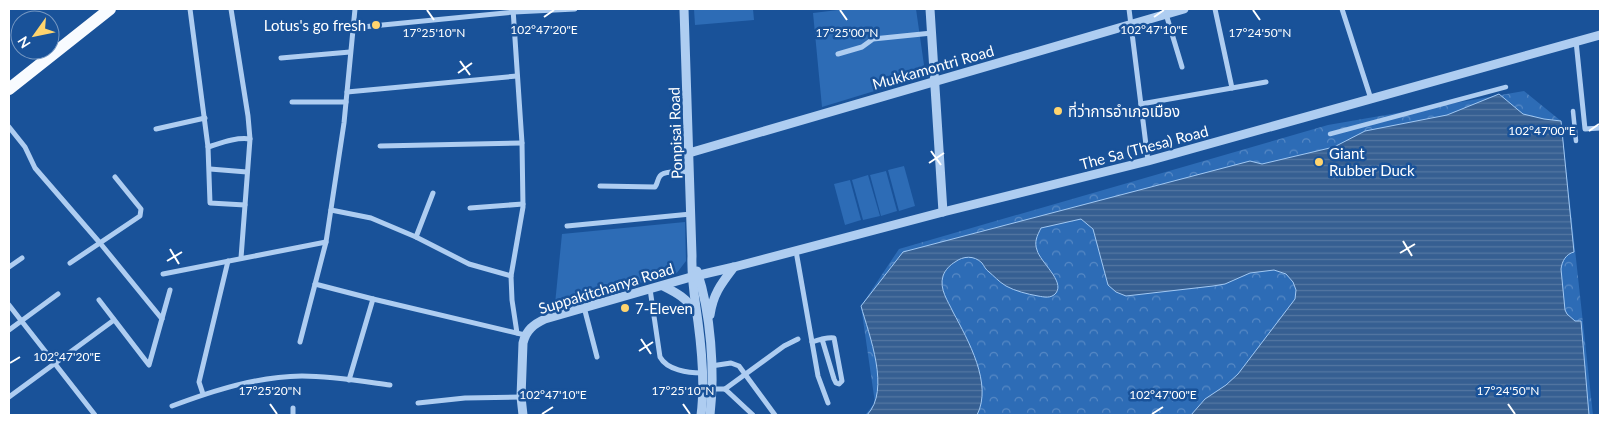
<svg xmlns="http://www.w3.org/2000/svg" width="1609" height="424" font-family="Lato,'Noto Sans Thai',sans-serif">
  <defs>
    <pattern id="park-crowns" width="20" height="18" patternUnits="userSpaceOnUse" patternTransform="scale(1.25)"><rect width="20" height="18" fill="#2d6cb6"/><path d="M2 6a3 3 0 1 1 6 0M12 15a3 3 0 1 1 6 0" fill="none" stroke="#5789c5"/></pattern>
    <pattern id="water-rules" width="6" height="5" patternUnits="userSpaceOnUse" patternTransform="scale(1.25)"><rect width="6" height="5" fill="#365f92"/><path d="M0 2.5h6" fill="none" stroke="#5477a2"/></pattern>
  </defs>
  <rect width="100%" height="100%" fill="#195299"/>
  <g fill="#2d6cb6">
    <polygon points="694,9 753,9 754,20 695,25"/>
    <polygon points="840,9 916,9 924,65 917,78 822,107 813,13 838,10"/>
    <polygon points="904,166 915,206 899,211 888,170"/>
    <polygon points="886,171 897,211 881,216 870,175"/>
    <polygon points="868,175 880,216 863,220 852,180"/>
    <polygon points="850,180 861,220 845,225 834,184"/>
    <polygon points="685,222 686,261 676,274 555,304 562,234"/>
  </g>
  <polygon fill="url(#park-crowns)" points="1524,91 1561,121 1593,415 865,415 875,403 861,306 899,249 1328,125"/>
  <path fill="url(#water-rules)" stroke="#a1c8f3" d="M1499 94 1523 114 1544 119 1561 121 1574 252C1566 254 1562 261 1561 269L1565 310 1567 314 1575 321H1581L1589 415H1191L1205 399 1226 385 1238 374 1295 299 1296 290 1293 282 1286 274 1274 270 1250 273 1225 284 1213 286 1126 296 1116 292 1108 285 1093 229 1081 219 1041 228C1037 236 1034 242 1037 250 1040 262 1065 281 1056 293 1051 299 1044 297 1038 296 1027 294 1015 291 1006 286 999 282 993 275 989 272 986 270 984 266 982 263 974 255 963 256 955 262 950 265 945 270 943 276 939 289 948 301 953 312 968 340 993 384 977 415H867C891 390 869 335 861 306L903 252 1250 161 1262 164 1334 147 1365 131 1447 115Z"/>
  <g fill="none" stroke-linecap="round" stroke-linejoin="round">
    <g stroke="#aecdf1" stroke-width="4.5">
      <polyline points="1573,111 1576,141"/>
      <polyline points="1330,134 1506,87"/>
    </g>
    <g stroke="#aecdf1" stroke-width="5">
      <polyline points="190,9 208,147 210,203 245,205"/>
      <polyline points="231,9 248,116 250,139 241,258"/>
      <polyline points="1129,9 1148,161"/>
      <polyline points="1215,9 1232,88"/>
      <polyline points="1342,9 1371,99"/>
      <polyline points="1166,14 1182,67"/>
      <polyline points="352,28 514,12 575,9"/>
      <polyline points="1576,41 1585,129 1600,128"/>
      <polyline points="838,54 862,47 873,39 932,33"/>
      <polyline points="281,58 350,52"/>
      <polyline points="347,92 517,76"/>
      <polyline points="292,102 346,102"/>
      <polyline points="1141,104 1266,82"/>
      <polyline points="9,127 25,147 35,168 100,243 162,319"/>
      <polyline points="156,129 205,118"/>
      <polyline points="380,146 522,143"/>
      <path d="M208 147C221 143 236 137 250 139"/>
      <polyline points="210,169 247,172"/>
      <path d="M600 186 655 187C658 183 657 180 660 176 664 170 683 172 690 172"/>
      <polyline points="470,208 523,204"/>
      <polyline points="331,210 371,218 416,237 469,264 511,276 523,207 522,143 513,9"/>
      <polyline points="567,226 691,214"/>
      <polyline points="416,237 433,193"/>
      <polyline points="796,251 818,376 828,403"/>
      <polyline points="70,263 140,216 141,209 115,177"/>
      <polyline points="9,267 22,258"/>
      <polyline points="163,274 326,242"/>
      <polyline points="511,276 512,300 517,333"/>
      <polyline points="315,284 373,299 349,380"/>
      <path d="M650 289 660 357C667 370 688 373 702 373"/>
      <polyline points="373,299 525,335"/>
      <polyline points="99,300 149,365 170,290"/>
      <polyline points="9,305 95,415"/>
      <polyline points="584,307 597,357"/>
      <polyline points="9,330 58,294"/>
      <polyline points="300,342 326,242 344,123 355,9"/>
      <path d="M812 342C818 340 827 337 834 338L842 381 839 384 836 383 834 379 822 339"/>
      <polyline points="711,366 731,363 739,366 775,415"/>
      <polyline points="713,389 725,389 753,415"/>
      <polyline points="725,389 784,346 798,339"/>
      <polyline points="203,394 199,382 228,261"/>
      <polyline points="9,397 114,320"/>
      <polyline points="418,403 465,398 521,397"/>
      <path d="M172 406C215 390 255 377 302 376 331 376 361 381 390 385"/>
      <polyline points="293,408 293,415"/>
    </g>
    <g stroke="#aecdf1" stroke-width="9">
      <path d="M684 9 692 256C691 280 695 299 698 322 702 352 705 385 701 415"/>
      <polyline points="930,9 943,212"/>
      <polyline points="689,153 1184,9"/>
      <path d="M697 271C711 313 715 371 710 415"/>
      <path d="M663 286C675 292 689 299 694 312"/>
      <path d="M710 315C713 294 721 284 734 267"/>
      <path d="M523 415 521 397 523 343C526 330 534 324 545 319L691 277 734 267 943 212 1148 161 1600 35"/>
    </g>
    <polyline stroke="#f8fbff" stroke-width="12" points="9,89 110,9"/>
  </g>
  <path fill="none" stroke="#fff" stroke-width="2" d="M427 10 434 20M840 10 847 20M1253 10 1260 20M544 17 554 10M1154 17 1164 10M460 61 470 75M458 73 472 63M1589 131 1599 124M931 151 941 165M929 163 944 153M1403 241 1412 256M170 249 179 264M1400 253 1415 244M167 261 182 252M641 339 651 354M639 351 653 342M10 363 20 357M270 404 277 414M683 404 690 414M1508 404 1515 414M542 414 553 407M1152 414 1163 407"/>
  <g fill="#ffd46e" stroke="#195299" stroke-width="2">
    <circle cx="376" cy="25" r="5"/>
    <circle cx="1058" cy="111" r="5"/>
    <circle cx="1319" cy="162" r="5"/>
    <circle cx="625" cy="308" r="5"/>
  </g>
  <g text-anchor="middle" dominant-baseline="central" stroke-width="5" stroke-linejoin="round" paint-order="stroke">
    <g font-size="15" fill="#fff" stroke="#195299" text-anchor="start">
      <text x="366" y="25" text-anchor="end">Lotus's go fresh</text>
      <text x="1068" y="111">ที่ว่าการอำเภอเมือง</text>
      <text x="1329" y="153">Giant<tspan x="1329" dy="17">Rubber Duck</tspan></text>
      <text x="635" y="308">7-Eleven</text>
    </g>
    <g font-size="15" fill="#fff" stroke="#195299">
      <text transform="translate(933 67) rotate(-16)">Mukkamontri Road</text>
      <text transform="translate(675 133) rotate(-92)">Ponpisai Road</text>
      <text transform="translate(1144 147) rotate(-15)">The Sa (Thesa) Road</text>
      <text transform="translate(606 288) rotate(-17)">Suppakitchanya Road</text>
    </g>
  </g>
  <g font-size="12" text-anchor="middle" fill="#fff" stroke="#195299" stroke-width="5" stroke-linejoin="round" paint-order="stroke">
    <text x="544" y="34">102°47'20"E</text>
    <text x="1154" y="34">102°47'10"E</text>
    <text x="434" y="37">17°25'10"N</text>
    <text x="847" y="37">17°25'00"N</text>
    <text x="1260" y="37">17°24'50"N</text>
    <text x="1542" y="135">102°47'00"E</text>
    <text x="67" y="361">102°47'20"E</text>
    <text x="270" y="395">17°25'20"N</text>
    <text x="683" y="395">17°25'10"N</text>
    <text x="1508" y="395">17°24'50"N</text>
    <text x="553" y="399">102°47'10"E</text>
    <text x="1163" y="399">102°47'00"E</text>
  </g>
  <rect width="1609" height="424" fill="none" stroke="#ffffff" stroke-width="20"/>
  <g transform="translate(35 35) rotate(237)"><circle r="24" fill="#195299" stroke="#7597c2"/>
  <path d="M0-4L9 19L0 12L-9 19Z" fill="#ffd46e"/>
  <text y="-8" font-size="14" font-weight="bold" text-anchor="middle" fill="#ffffff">N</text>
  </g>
</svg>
